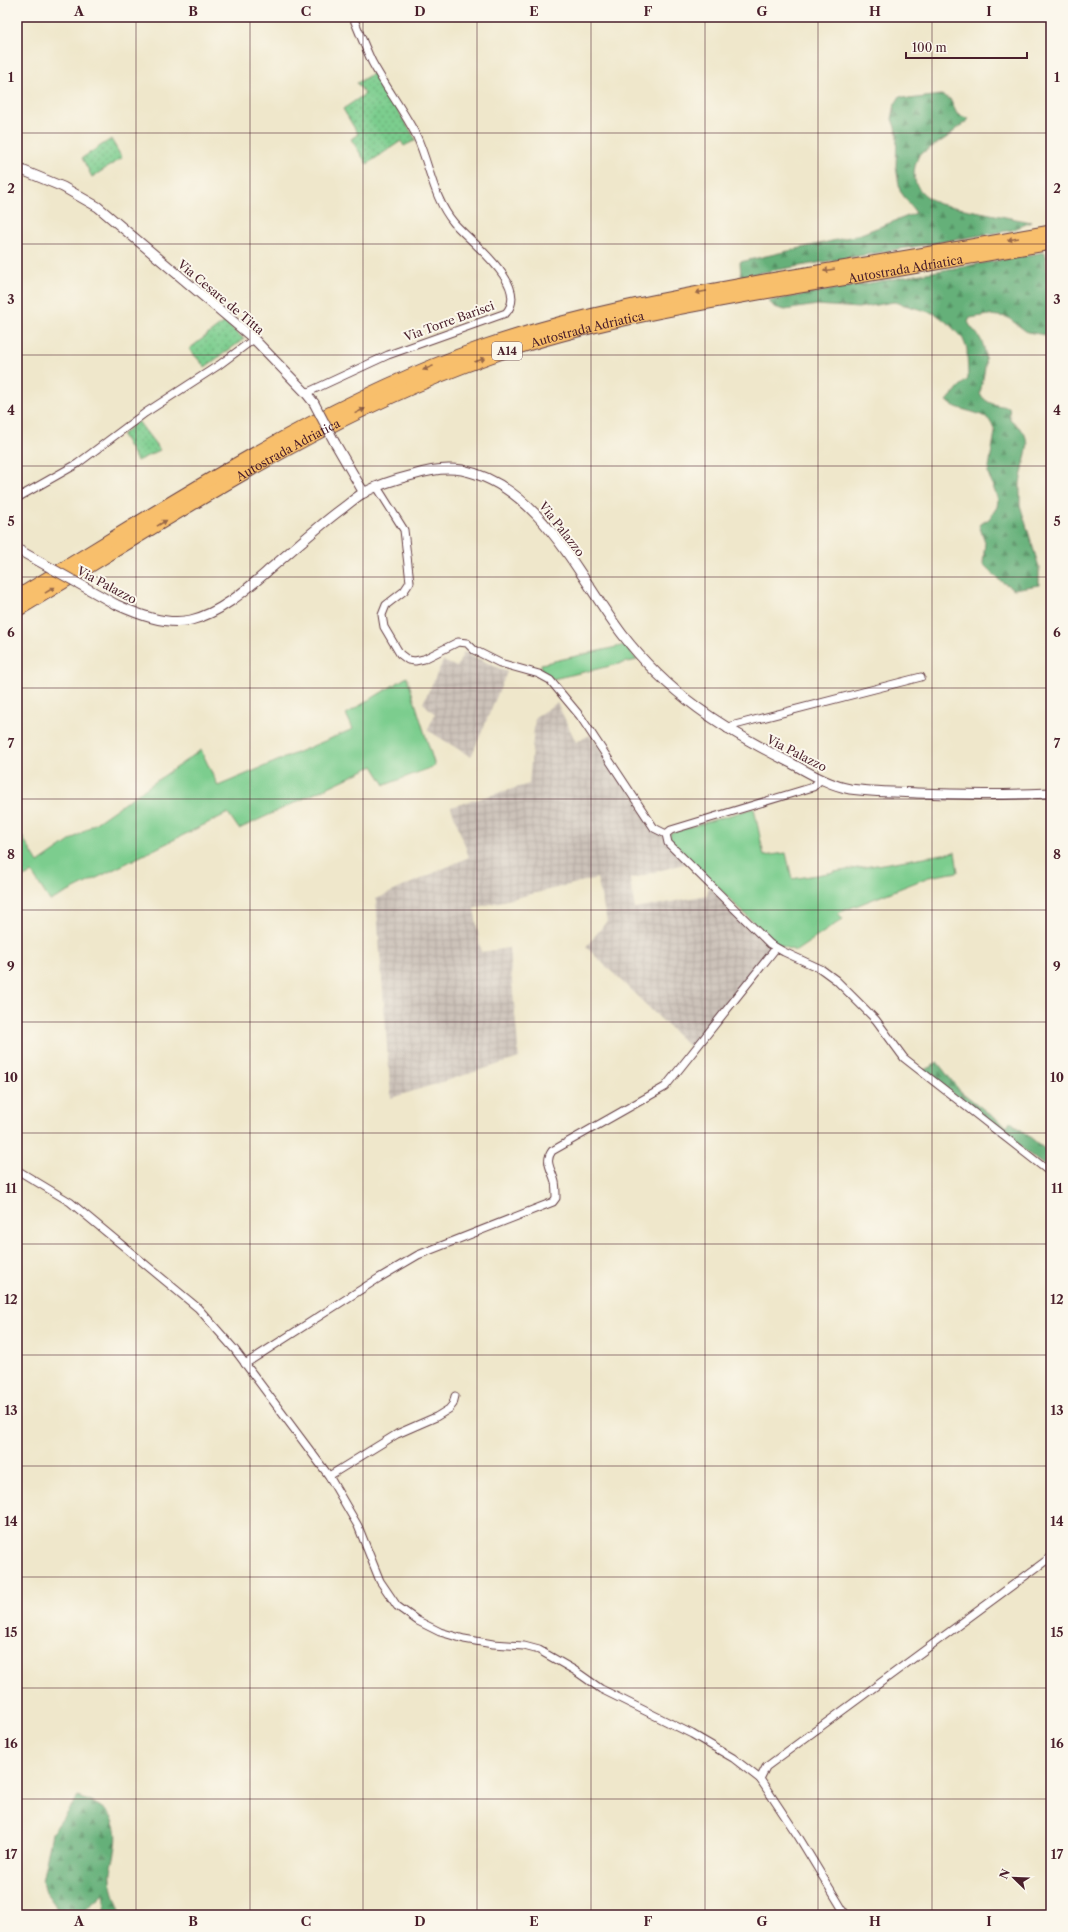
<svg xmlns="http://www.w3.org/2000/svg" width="1068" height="1932" font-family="'Libre Caslon Text',serif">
  <defs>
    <pattern id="industrial-grid" width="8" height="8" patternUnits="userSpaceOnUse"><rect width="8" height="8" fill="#ccc2b9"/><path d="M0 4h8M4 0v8" fill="none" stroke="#b1a69f"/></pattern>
    <pattern id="forest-firs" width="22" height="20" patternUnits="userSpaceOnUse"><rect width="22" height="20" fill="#65b079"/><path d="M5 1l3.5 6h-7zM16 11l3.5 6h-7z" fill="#558f63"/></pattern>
    <pattern id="garden-dots" width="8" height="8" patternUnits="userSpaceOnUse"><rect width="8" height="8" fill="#7ccd8e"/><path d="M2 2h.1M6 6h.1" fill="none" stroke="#68a674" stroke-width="1.8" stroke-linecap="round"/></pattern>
  </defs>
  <rect width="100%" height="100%" fill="#fbf7ec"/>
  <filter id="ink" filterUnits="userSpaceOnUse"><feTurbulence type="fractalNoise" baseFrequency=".025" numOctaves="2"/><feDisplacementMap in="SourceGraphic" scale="8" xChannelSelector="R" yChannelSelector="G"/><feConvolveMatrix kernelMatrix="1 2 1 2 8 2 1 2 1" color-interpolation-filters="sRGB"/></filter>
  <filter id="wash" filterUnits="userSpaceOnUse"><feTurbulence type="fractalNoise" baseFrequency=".012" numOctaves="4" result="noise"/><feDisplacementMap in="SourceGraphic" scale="16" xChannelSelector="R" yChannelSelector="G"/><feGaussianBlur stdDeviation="0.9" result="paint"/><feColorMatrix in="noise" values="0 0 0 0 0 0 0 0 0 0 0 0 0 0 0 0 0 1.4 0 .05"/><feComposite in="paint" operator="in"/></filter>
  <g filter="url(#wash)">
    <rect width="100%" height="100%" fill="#efe7cb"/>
    <g fill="url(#industrial-grid)">
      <polygon points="464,652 507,672 471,757 429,731 428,729 435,714 423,703 443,661 457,667"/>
      <polygon points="557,703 576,742 590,735 662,834 687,863 630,879 635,909 707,895 709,886 773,949 693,1050 586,947 607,921 597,878 474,908 481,952 509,948 519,1058 391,1098 376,899 469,857 451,807 529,784 535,717"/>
    </g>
    <g fill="#7ccd8e" stroke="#63765c">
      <polygon points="625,645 637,660 553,679 542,671 541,664"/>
      <polygon points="407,677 435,766 385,785 373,766 239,829 228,813 50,901 32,873 17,880 17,828 38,863 201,750 218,786 353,729 346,714"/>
      <polygon points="754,808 764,856 786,853 792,879 955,852 958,872 929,877 838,913 843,919 796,951 774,943 670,840 670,833"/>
    </g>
    <g fill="url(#forest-firs)" stroke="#586852">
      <path d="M941 95 950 99 957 114 969 119 946 138 919 155C908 179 916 192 939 204L1031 222 1012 230 741 276 740 262 858 235 916 213 900 191 896 167 897 133 892 119 895 104 900 96 909 99Z"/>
      <path d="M1045 252 1047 271 1051 277V336L1027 332 1007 317 989 315 970 318 968 322C971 329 978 333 981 340 990 357 983 376 980 394 988 405 996 405 1009 407L1010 419 1024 432 1028 444 1020 483V505L1039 567V585L1014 589 999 580 983 564 985 542 979 525 989 519 997 507 998 500 988 473 995 432C993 427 991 421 987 418 974 410 957 411 947 401L960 386 968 379 967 349 963 339 950 325 936 314 894 302 858 308 817 305 785 310 774 307 769 301Z"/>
      <polygon points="938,1063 959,1090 992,1116 1007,1126 1010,1121 1051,1154 1051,1171 922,1071"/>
      <path d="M78 1797C108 1806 122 1820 115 1852 114 1860 110 1871 111 1879 112 1891 118 1904 121 1915H106L103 1894 80 1915H59L55 1905 44 1890 42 1881 52 1833Z"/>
    </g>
    <g fill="url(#garden-dots)" stroke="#63765c">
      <polygon points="375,72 416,140 404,146 401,141 367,164 351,139 358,134 343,109 365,94 357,83"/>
      <polygon points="111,139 122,158 92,177 82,158"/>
      <polygon points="224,322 244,339 205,367 189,349"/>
      <polygon points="138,421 160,450 137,461 122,435"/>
    </g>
  </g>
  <g filter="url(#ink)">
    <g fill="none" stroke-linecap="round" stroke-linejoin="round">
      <g stroke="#633d43" stroke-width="9">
        <g id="minor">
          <path d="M306 393 388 355 506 313C531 285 469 241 454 223 433 198 430 166 417 137 404 111 386 88 372 62 365 47 359 32 353 17"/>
          <polyline points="377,487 404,530 410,582 404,591 386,605 382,615 384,627 400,654 408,660 415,661 424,659 458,642 467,643 474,650 500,663 539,674 550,680 580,716 654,828 666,834"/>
          <polyline points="17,498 77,464 145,413 219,365 254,339"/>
          <polyline points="727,729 731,726 921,677"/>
          <polyline points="821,779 813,787 671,830 666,834 668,843 770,944 784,952 821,969 836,980 876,1020 904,1058 1051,1173"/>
          <polyline points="17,1170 70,1202 198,1308 235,1350 329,1476 358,1526 380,1581 397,1606 418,1621 440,1632 464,1639 493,1644 524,1646 539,1650 574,1670 601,1689 692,1734 733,1758 760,1779 798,1836 846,1915"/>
          <path d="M245 1364 379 1278 418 1255 553 1202 556 1198C556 1193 556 1187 555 1182 552 1170 544 1162 552 1151L665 1087 776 948"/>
          <polyline points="329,1476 397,1434 436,1417 449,1409 453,1404 455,1396"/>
          <polyline points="760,1779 766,1767 1051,1557"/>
        </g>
      </g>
      <g stroke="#633d43" stroke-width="11">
        <g id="tertiary">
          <polyline points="17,168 63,187 98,207 254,339 306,393 314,403"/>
          <polyline points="335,443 364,493"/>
          <path d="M115 604C137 614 166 626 191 620 221 613 247 589 270 569 294 549 317 527 343 508 350 503 357 496 365 492 380 484 397 479 413 475 429 470 445 467 462 470 540 486 578 576 622 634 668 694 722 728 789 762 808 772 828 785 850 789 872 792 895 792 917 793 962 795 1006 795 1051 793"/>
        </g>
      </g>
      <g stroke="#633d43" stroke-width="15">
        <g id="motorway">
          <path d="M17 597C168 506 316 406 483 347 575 315 670 298 765 281 860 265 956 249 1051 232"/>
          <path id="s1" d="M17 610C170 518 319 417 488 357 582 324 679 307 776 290 868 275 959 259 1051 243"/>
        </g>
      </g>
      <use href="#minor" stroke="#fff" stroke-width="7"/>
      <use href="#tertiary" stroke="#fff" stroke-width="9"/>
      <use href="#motorway" stroke="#f8bf6c" stroke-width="13"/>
      <g stroke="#633d43" stroke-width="11" stroke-linecap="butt">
        <g id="tertiary-bridge">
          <polyline points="314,403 335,443"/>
          <polyline points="17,549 115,604"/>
        </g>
      </g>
      <use href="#tertiary-bridge" stroke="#fff" stroke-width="9"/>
    </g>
    <defs><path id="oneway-solid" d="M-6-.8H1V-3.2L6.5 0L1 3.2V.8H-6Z"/></defs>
    <g fill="#986748">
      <use href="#oneway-solid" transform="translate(1013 239) rotate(170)"/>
      <use href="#oneway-solid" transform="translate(829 270) rotate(170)"/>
      <use href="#oneway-solid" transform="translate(701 292) rotate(170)"/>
      <use href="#oneway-solid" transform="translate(480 360) rotate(-20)"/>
      <use href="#oneway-solid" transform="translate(428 368) rotate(158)"/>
      <use href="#oneway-solid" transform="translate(360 411) rotate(-26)"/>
      <use href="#oneway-solid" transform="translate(162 523) rotate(-31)"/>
      <use href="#oneway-solid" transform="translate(50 590) rotate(-31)"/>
    </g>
  </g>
  <path fill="none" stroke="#4a1f2b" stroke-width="1" stroke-opacity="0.55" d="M136 17V1915M250 17V1915M363 17V1915M477 17V1915M591 17V1915M705 17V1915M818 17V1915M932 17V1915M17 133H1051M17 244H1051M17 355H1051M17 466H1051M17 577H1051M17 688H1051M17 799H1051M17 910H1051M17 1022H1051M17 1133H1051M17 1244H1051M17 1355H1051M17 1466H1051M17 1577H1051M17 1688H1051M17 1799H1051"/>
  <g text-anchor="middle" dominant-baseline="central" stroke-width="4" stroke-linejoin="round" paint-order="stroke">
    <rect fill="#fbf7ec" stroke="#7f6065" stroke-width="1" x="492" y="342" width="30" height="18" rx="3"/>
    <g font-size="11" font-weight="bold" fill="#4a1f2b">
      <text x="507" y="351">A14</text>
    </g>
    <g font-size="12" fill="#4a1f2b" stroke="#fbf7ec">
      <text stroke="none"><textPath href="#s1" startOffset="963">Autostrada Adriatica</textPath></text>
      <text transform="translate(221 297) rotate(40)">Via Cesare de Titta</text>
      <text transform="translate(449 321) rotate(-20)">Via Torre Barisci</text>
      <text stroke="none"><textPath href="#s1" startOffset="639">Autostrada Adriatica</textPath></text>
      <text stroke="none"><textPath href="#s1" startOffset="315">Autostrada Adriatica</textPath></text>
      <text transform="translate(562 529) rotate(52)">Via Palazzo</text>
      <text transform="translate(107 585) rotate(28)">Via Palazzo</text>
      <text transform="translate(797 753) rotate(27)">Via Palazzo</text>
    </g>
  </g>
  <rect width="1068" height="1932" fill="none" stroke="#fbf7ec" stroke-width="44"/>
  <g transform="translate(1014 1878) rotate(293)" stroke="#fbf7ec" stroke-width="3" paint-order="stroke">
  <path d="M0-3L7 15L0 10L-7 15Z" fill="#4a1f2b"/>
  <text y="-6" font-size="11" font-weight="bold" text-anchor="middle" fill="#4a1f2b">N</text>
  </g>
  <path d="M906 52v6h121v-6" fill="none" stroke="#4a1f2b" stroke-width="2"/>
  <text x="912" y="52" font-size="12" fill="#4a1f2b" stroke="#fbf7ec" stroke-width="3" paint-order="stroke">100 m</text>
  <rect x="22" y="22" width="1024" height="1888" fill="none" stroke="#4a1f2b" stroke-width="1.5"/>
  <g font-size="13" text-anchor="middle" font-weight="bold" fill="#4a1f2b">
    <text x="79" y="16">A</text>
    <text x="193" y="16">B</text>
    <text x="306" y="16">C</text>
    <text x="420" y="16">D</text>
    <text x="534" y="16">E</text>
    <text x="648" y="16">F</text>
    <text x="762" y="16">G</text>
    <text x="875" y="16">H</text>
    <text x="989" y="16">I</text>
    <text x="11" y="82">1</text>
    <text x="1057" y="82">1</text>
    <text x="11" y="193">2</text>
    <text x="1057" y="193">2</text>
    <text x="11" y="304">3</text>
    <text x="1057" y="304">3</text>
    <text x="11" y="415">4</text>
    <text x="1057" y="415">4</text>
    <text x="11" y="526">5</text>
    <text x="1057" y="526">5</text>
    <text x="11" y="637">6</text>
    <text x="1057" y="637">6</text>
    <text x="11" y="748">7</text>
    <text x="1057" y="748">7</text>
    <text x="11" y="859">8</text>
    <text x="1057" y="859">8</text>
    <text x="11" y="971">9</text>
    <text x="1057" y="971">9</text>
    <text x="11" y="1082">10</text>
    <text x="1057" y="1082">10</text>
    <text x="11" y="1193">11</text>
    <text x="1057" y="1193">11</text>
    <text x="11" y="1304">12</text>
    <text x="1057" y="1304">12</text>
    <text x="11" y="1415">13</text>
    <text x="1057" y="1415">13</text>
    <text x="11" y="1526">14</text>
    <text x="1057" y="1526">14</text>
    <text x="11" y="1637">15</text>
    <text x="1057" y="1637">15</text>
    <text x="11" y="1748">16</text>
    <text x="1057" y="1748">16</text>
    <text x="11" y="1859">17</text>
    <text x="1057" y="1859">17</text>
    <text x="79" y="1926">A</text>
    <text x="193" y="1926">B</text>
    <text x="306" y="1926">C</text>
    <text x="420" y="1926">D</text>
    <text x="534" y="1926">E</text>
    <text x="648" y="1926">F</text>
    <text x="762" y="1926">G</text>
    <text x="875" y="1926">H</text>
    <text x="989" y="1926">I</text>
  </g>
</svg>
